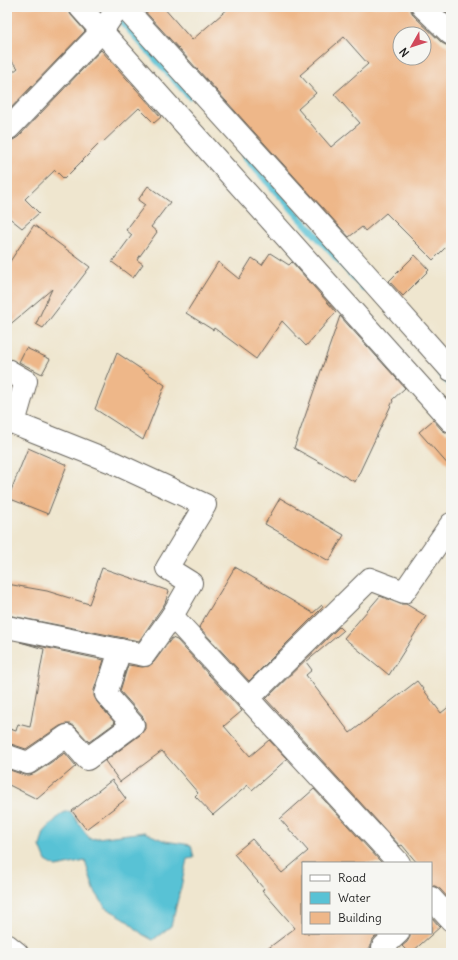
<svg xmlns="http://www.w3.org/2000/svg" width="458" height="960" font-family="Delius,sans-serif">
  <rect width="100%" height="100%" fill="#f6f6f2"/>
  <filter id="ink" filterUnits="userSpaceOnUse"><feTurbulence type="fractalNoise" baseFrequency=".025" numOctaves="2"/><feDisplacementMap in="SourceGraphic" scale="8" xChannelSelector="R" yChannelSelector="G"/><feConvolveMatrix kernelMatrix="1 2 1 2 8 2 1 2 1" color-interpolation-filters="sRGB"/></filter>
  <filter id="wash" filterUnits="userSpaceOnUse"><feTurbulence type="fractalNoise" baseFrequency=".012" numOctaves="4" result="noise"/><feDisplacementMap in="SourceGraphic" scale="16" xChannelSelector="R" yChannelSelector="G"/><feGaussianBlur stdDeviation="0.9" result="paint"/><feColorMatrix in="noise" values="0 0 0 0 0 0 0 0 0 0 0 0 0 0 0 0 0 1.4 0 .05"/><feComposite in="paint" operator="in"/></filter>
  <g filter="url(#wash)">
    <rect width="100%" height="100%" fill="#efe6cf"/>
    <polygon fill="#59c2d5" stroke="#3a6f78" points="70,811 90,839 144,832 165,841 191,845 194,858 187,859 181,887 171,926 153,940 142,934 124,918 106,908 94,890 85,861 56,867 46,861 40,846 44,832 60,815 65,812"/>
    <g fill="none" stroke-linecap="round" stroke-linejoin="round">
      <g stroke="#59c2d5" stroke-width="7">
        <polyline points="116,15 189,96"/>
        <polyline points="245,157 364,288"/>
        <polyline points="441,373 451,385"/>
      </g>
    </g>
    <g id="blocks">
      <g fill="#eeb789" fill-rule="evenodd">
        <polygon points="7,7 68,7 68,10 71,15 85,31 7,112 7,77 18,68 7,56"/>
        <path d="M141 7H163L192 40 230 7H411V11L414 16 442 43 448 46H451V242L433 260 386 213 365 231 362 227 349 237ZM400 34H424V58H400ZM344 37 368 64 334 94 360 123 331 147 298 109 316 93 300 75Z"/>
        <polygon points="441,7 451,7 451,17"/>
        <polygon points="101,50 161,117 154,123 139,108 102,143 101,142 64,179 55,170 25,199 39,213 22,228 7,216 7,141 13,140 18,137"/>
        <polygon points="148,186 170,202 151,227 157,232 137,260 143,264 133,278 112,262 132,235 126,230 145,205 138,200"/>
        <polygon points="34,225 90,267 43,328 36,324 52,289 7,327 7,266"/>
        <polygon points="270,253 289,265 292,262 336,312 306,346 282,321 256,359 214,328 213,330 186,313 218,262 239,279 252,258 262,265"/>
        <polygon points="415,255 429,270 403,296 389,281"/>
        <polygon points="340,316 405,388 392,400 393,401 355,482 294,448"/>
        <polygon points="26,348 50,359 42,374 19,362"/>
        <polygon points="117,353 165,385 143,440 95,409"/>
        <polygon points="433,420 442,430 447,433 451,433 451,468 419,432"/>
        <polygon points="28,448 67,465 48,514 8,498"/>
        <polygon points="280,498 344,535 329,561 265,524"/>
        <polygon points="235,567 313,613 322,605 323,607 249,681 199,627"/>
        <polygon points="102,568 169,591 165,603 161,609 139,641 7,615 7,584 47,591 89,604"/>
        <polygon points="380,596 400,604 406,604 426,616 389,675 344,638"/>
        <polygon points="339,627 343,631 306,662 312,670 306,675 350,733 417,681 441,713 451,705 451,901 440,889 435,886 431,886 431,863 417,863 402,845 400,846 266,699"/>
        <polygon points="172,638 177,640 242,711 224,726 250,756 269,740 287,759 252,790 248,785 213,815 195,796 198,793 162,751 120,782 105,761 140,735 145,729 145,723 143,717 120,691 128,665 142,667 149,666 154,662"/>
        <polygon points="20,642 104,660 94,690 94,696 97,702 115,723 89,742 76,728 71,724 66,724 60,726 26,749 11,744 7,744 7,728 16,731 18,724 30,727 44,649"/>
        <polygon points="65,753 76,766 37,799 7,784 7,769 24,775 30,775 35,773"/>
        <polygon points="112,780 126,799 86,829 72,811"/>
        <polygon points="314,789 381,862 380,863 303,863 303,933 380,933 374,938 371,942 371,947 363,953 262,953 295,928 262,890 264,889 234,854 252,839 282,873 308,851 280,819"/>
        <polygon points="431,917 440,927 411,953 409,953 402,946 407,942 410,937 410,933 431,933"/>
      </g>
    </g>
  </g>
  <g filter="url(#ink)">
    <use href="#blocks" fill-opacity="0" stroke="#66635b" stroke-width="1"/>
    <g fill="none" stroke-linecap="round" stroke-linejoin="round">
      <g stroke="#66635b" stroke-width="24">
        <g id="minor">
          <polyline points="80,7 451,421"/>
          <polyline points="124,7 356,263 451,370"/>
          <polyline points="423,7 451,34"/>
          <polyline points="7,129 9,128 102,31 118,7"/>
          <polyline points="7,370 26,381 14,423 112,462 205,505 167,568 191,583 172,616"/>
          <polyline points="7,627 144,655 172,616 399,863"/>
          <polyline points="248,699 370,579 404,592 451,524"/>
          <polyline points="7,756 28,763 67,736 87,759 133,725 106,694 120,650"/>
          <polyline points="431,898 451,920"/>
          <polyline points="7,945 17,953"/>
          <polyline points="387,953 383,947 398,933"/>
        </g>
      </g>
      <use href="#minor" stroke="#fff" stroke-width="22"/>
    </g>
  </g>
  <rect width="458" height="960" fill="none" stroke="#f6f6f2" stroke-width="24"/>
  <rect x="302" y="862" width="130" height="72" fill="#f6f6f2" stroke="#9f9f9c"/>
  <rect x="310" y="875" width="20" height="6" fill="#ffffff" stroke="#9f9f9c"/>
  <text x="338" y="882" font-size="12" fill="#1c1c1c">Road</text>
  <rect x="310" y="892" width="20" height="12" fill="#59c2d5" stroke="#9f9f9c"/>
  <text x="338" y="902" font-size="12" fill="#1c1c1c">Water</text>
  <rect x="310" y="912" width="20" height="12" fill="#eeb789" stroke="#9f9f9c"/>
  <text x="338" y="922" font-size="12" fill="#1c1c1c">Building</text>
  <g transform="translate(412 46) rotate(231)"><circle r="19" fill="#f6f6f2" stroke="#9f9f9c"/>
  <path d="M0-3L7 15L0 10L-7 15Z" fill="#d1495b"/>
  <text y="-6" font-size="11" font-weight="bold" text-anchor="middle" fill="#1c1c1c">N</text>
  </g>
</svg>
